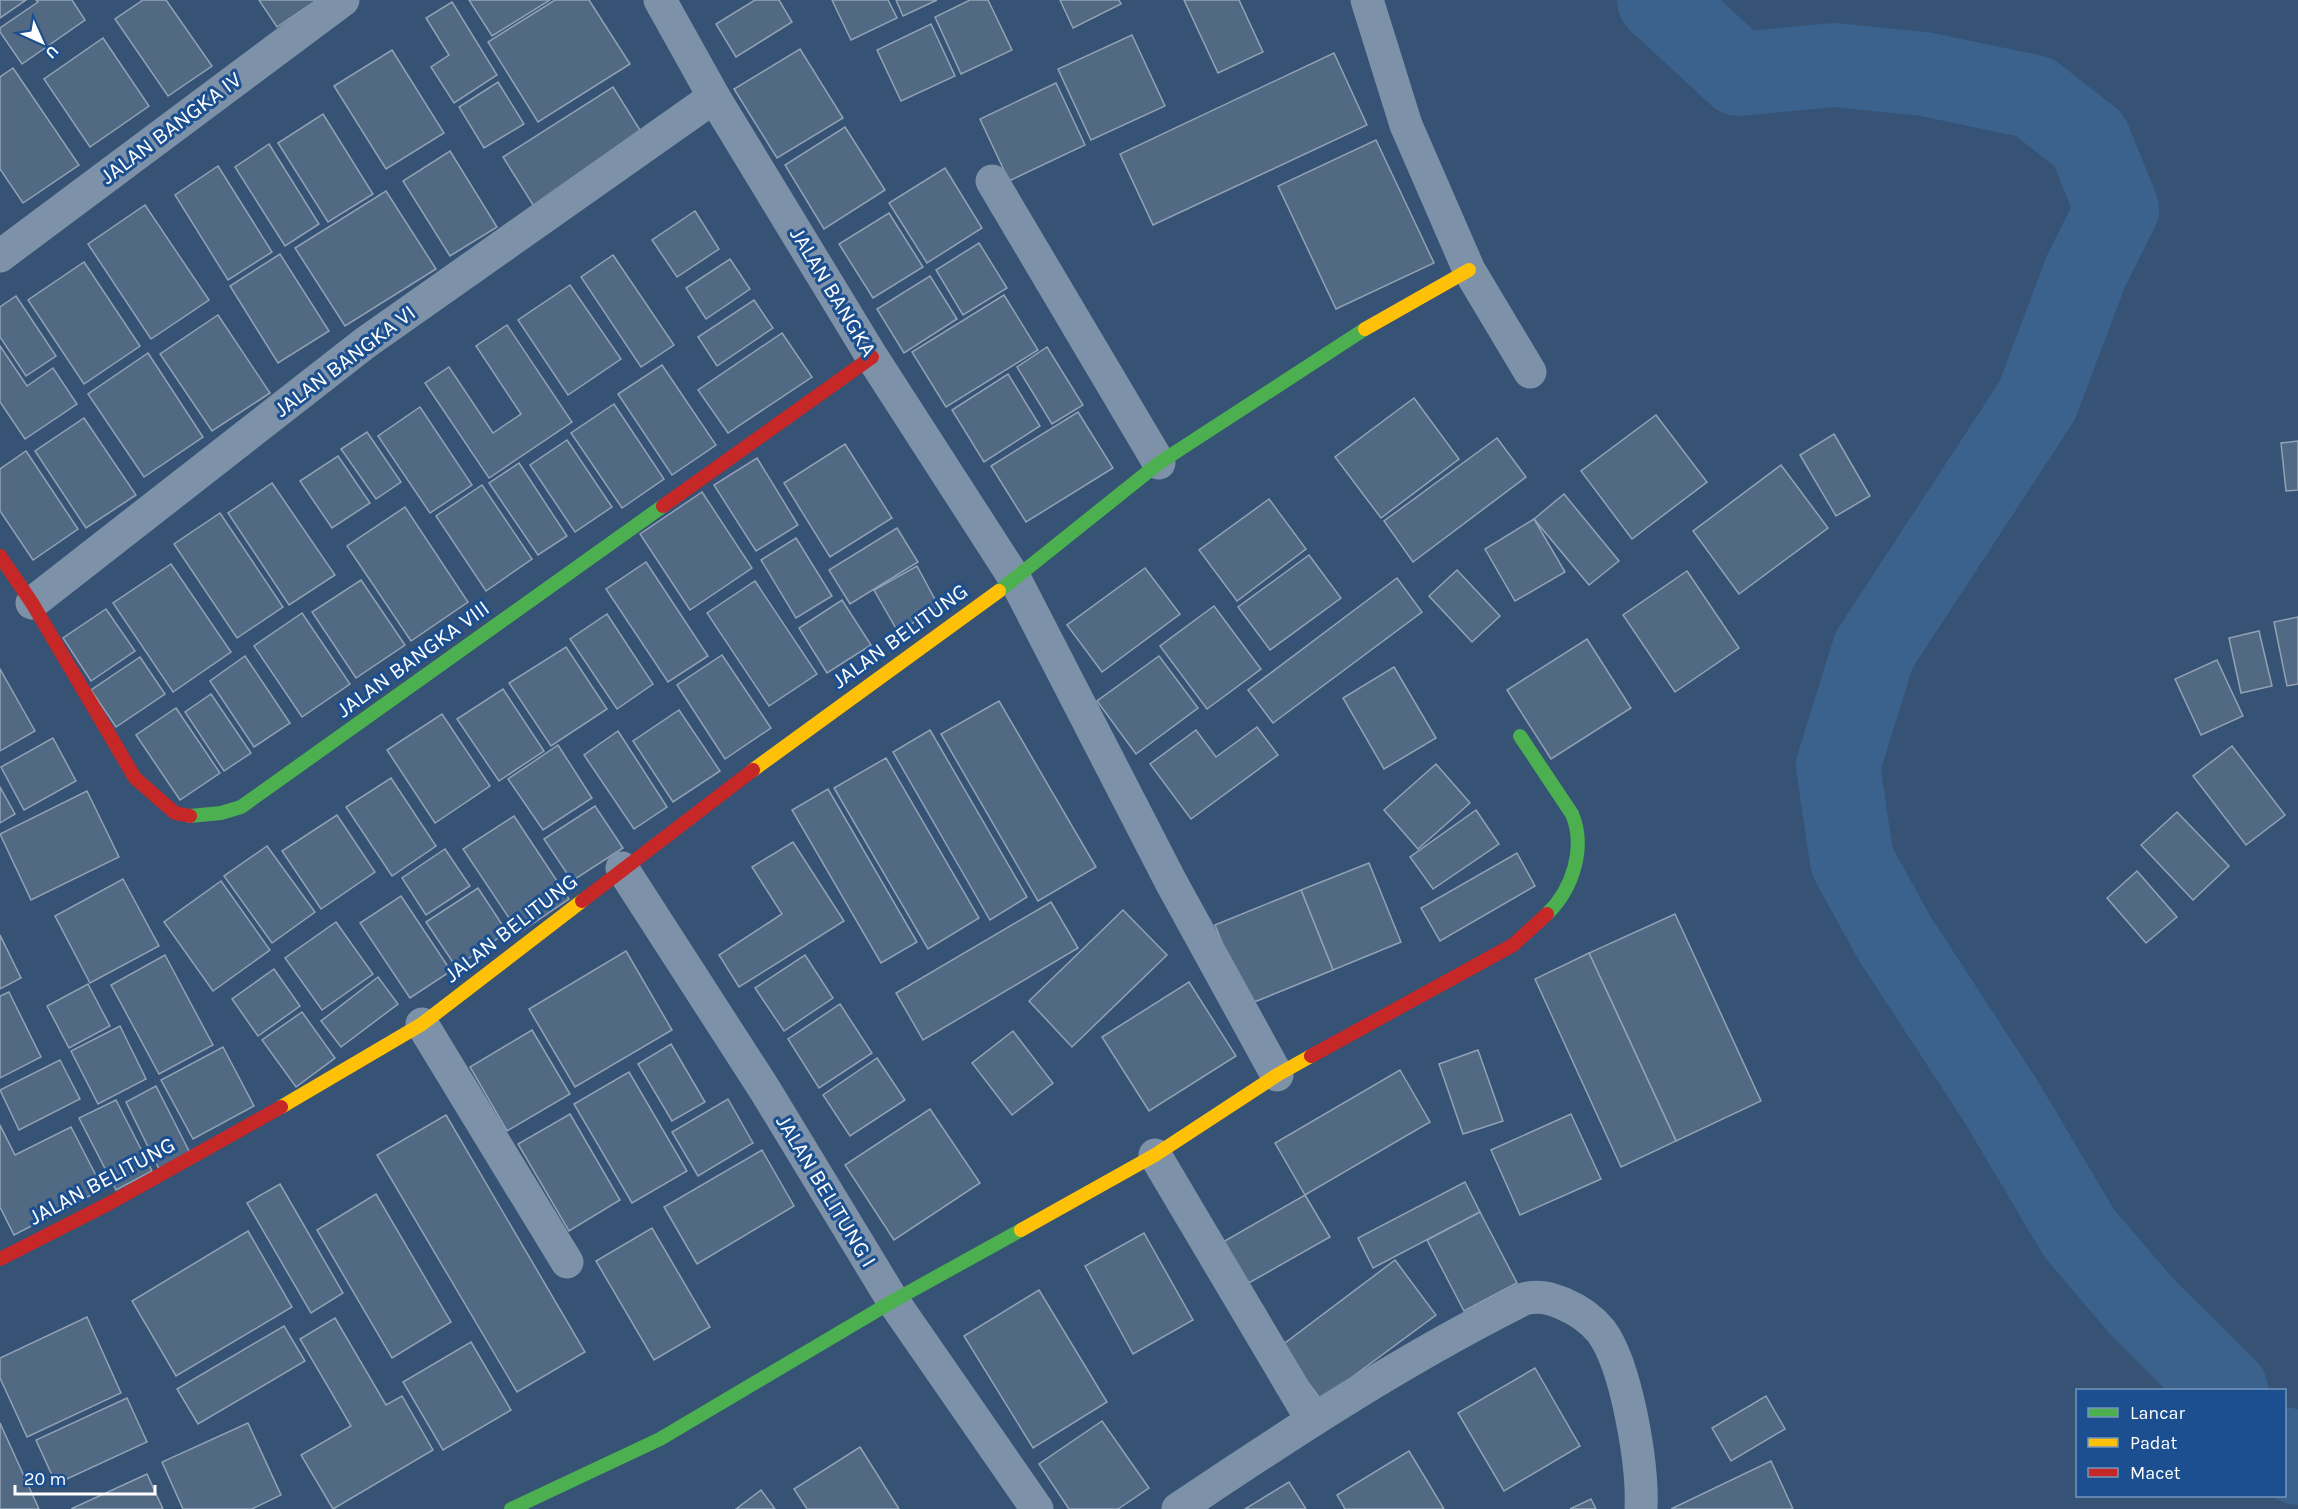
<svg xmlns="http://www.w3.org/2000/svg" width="2298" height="1509" font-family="Karla,sans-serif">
  <rect width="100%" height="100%" fill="#365274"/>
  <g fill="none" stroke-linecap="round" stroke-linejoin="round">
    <g stroke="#3b618d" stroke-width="84">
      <polyline points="1659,0 1739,74 1834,65 1924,74 2034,97 2089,140 2117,209 2086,271 2037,401 1874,650 1838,766 1852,861 1895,939 2002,1103 2079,1233 2143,1308 2226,1390"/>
      <polyline points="2284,1449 2298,1463"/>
    </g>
  </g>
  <g fill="#526984" stroke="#92a2b6" stroke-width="1.5">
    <polygon points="0,0 26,0 0,18"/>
    <polygon points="36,0 72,0 85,20 22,64 0,32 0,28 38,2"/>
    <polygon points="143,0 166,0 212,66 168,96 115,19"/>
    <polygon points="259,0 317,0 277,27"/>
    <polygon points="469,0 550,0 492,36"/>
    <polygon points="555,0 589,0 630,64 538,122 488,42"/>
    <polygon points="755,0 779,0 792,22 736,57 716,24"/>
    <polygon points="832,0 888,0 897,18 851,40"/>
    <polygon points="896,0 937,0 903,16"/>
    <polygon points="970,0 988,0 1012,50 961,74 935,17"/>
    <polygon points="1060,0 1119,0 1121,4 1073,28"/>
    <polygon points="1184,0 1239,0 1263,52 1218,73"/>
    <polygon points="452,2 497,75 454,103 431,67 449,55 426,18"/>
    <polygon points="931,24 955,76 901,101 877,50"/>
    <polygon points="1132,35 1165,106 1091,140 1058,69"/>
    <polygon points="103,38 149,106 90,147 44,79"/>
    <polygon points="800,49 843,118 777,158 734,89"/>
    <polygon points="392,50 444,133 386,169 334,86"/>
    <polygon points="1334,53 1367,125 1153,225 1120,154"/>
    <polygon points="13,68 79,165 23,203 0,169 0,77"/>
    <polygon points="498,82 524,124 484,148 459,107"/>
    <polygon points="1056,83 1085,145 1009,181 980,119"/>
    <polygon points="613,87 645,138 535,208 503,157"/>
    <polygon points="323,114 373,194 328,222 278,143"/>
    <polygon points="845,127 885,190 824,229 785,165"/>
    <polygon points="1376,140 1434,263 1336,309 1278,186"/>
    <polygon points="269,144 319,224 285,246 235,167"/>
    <polygon points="450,151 497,227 450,256 403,181"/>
    <polygon points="218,166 272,252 228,280 175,195"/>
    <polygon points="945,168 982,228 927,263 889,203"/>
    <polygon points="386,191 436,269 345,326 295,248"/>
    <polygon points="145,205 209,300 151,339 88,244"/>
    <polygon points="695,211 719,249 677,277 652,240"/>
    <polygon points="889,213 923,267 873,298 839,244"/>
    <polygon points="979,243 1007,288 963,315 936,270"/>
    <polygon points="280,254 329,331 278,363 230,286"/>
    <polygon points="613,255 674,345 641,367 581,277"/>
    <polygon points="730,259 750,289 706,319 686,288"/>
    <polygon points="84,262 140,346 84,384 28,300"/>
    <polygon points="930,276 957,319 904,353 877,309"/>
    <polygon points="570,285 621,359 568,395 518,320"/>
    <polygon points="1004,295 1038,350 946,407 912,352"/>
    <polygon points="16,296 56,356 26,376 0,337 0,307"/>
    <polygon points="754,300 773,328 717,366 698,337"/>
    <polygon points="218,315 270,393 212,431 160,354"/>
    <polygon points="507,325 572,422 489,478 425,383 449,367 493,433 521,414 476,346"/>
    <polygon points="782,333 812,377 728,433 698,390"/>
    <polygon points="0,346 27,386 53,368 77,404 25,439 0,402"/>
    <polygon points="1047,347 1083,405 1052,424 1017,367"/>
    <polygon points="148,353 203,437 144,477 88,394"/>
    <polygon points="662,365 716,445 672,475 618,394"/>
    <polygon points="1008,374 1040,426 984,462 952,410"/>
    <polygon points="1414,398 1459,459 1381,518 1335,457"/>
    <polygon points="614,404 664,479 622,508 571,433"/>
    <polygon points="420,407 472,485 430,513 378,436"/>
    <polygon points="1078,412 1113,468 1026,522 991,466"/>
    <polygon points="1656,415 1707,482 1632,539 1581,471"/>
    <polygon points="84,418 136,495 86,528 35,451"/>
    <polygon points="367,432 401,482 376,499 341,449"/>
    <polygon points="1834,434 1870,496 1836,516 1800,455"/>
    <polygon points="1497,438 1526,477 1413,562 1384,521"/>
    <polygon points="567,440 612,507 575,532 530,465"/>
    <polygon points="2298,441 2298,490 2286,491 2281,443"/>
    <polygon points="845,444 892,518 830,557 784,483"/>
    <polygon points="26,451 78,529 33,560 0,511 0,469"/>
    <polygon points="338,456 370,503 332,528 300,481"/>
    <polygon points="757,458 798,525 756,551 714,485"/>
    <polygon points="519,463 567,536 538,555 489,483"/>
    <polygon points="1781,465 1828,528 1739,594 1693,531"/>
    <polygon points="272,483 335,575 289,605 228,513"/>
    <polygon points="482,485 532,559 486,591 436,516"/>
    <polygon points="702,492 752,568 690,610 640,534"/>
    <polygon points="1564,494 1619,561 1589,585 1534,519"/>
    <polygon points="1269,499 1306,549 1237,601 1199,550"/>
    <polygon points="405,507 468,602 411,641 347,546"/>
    <polygon points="220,513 283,607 237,638 174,544"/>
    <polygon points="1534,519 1565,572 1515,601 1485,549"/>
    <polygon points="897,528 918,562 850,604 829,570"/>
    <polygon points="796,538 832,596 796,618 761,560"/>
    <polygon points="1309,555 1341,598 1270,650 1238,607"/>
    <polygon points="646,562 708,656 668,682 606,589"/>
    <polygon points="171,564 231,652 173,692 113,603"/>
    <polygon points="917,566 939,607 898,632 874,590"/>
    <polygon points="1145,568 1180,614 1102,672 1067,625"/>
    <polygon points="1457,570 1500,616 1472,642 1429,596"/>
    <polygon points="1687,571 1739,648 1675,692 1623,615"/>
    <polygon points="1397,578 1422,612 1273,723 1248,690"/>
    <polygon points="361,580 405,645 356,678 312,612"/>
    <polygon points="755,581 817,674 769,706 707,613"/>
    <polygon points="842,600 871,645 827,673 799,628"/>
    <polygon points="1214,606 1261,669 1207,709 1160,646"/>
    <polygon points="106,609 135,651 91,681 63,638"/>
    <polygon points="302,613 350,684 302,717 254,646"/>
    <polygon points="607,614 653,684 617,709 570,639"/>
    <polygon points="2298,617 2298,684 2287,686 2274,622"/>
    <polygon points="2259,631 2272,686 2241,693 2229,638"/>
    <polygon points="1587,639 1631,708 1551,759 1507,690"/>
    <polygon points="566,647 607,709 551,746 509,683"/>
    <polygon points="722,655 771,728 725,759 677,685"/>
    <polygon points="245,656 290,723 254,747 210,681"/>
    <polygon points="1159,656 1198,708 1136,754 1097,701"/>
    <polygon points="140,657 165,694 116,727 91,690"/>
    <polygon points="2217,660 2243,716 2201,735 2175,679"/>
    <polygon points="1394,667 1436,738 1384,769 1343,698"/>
    <polygon points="0,669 35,731 0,751"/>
    <polygon points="503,689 544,751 499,781 457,719"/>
    <polygon points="211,694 251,753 224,771 185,712"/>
    <polygon points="999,701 1096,867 1038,901 941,734"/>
    <polygon points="176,708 220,773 180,800 136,735"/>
    <polygon points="679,710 720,771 673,802 633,741"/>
    <polygon points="442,714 490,786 435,823 387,750"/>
    <polygon points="1257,727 1278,755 1191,819 1150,764 1196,730 1216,757"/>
    <polygon points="930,730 1027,897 990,920 893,752"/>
    <polygon points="618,731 667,807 634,829 584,755"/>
    <polygon points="53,738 76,781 24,810 1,767"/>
    <polygon points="558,745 592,798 543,830 508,779"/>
    <polygon points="2232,746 2285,815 2246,845 2193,776"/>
    <polygon points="886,758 979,918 928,949 834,788"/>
    <polygon points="1436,764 1470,803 1418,849 1384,810"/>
    <polygon points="391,778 436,846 392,876 346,807"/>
    <polygon points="0,787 15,814 0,823"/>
    <polygon points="828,789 917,942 881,963 792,810"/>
    <polygon points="87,791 119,857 31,900 0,834"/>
    <polygon points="595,806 623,848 572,881 544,839"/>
    <polygon points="1476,810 1499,844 1433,889 1410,857"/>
    <polygon points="2177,812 2229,866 2193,900 2141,845"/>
    <polygon points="337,815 375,872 321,909 282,851"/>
    <polygon points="514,816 569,899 519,933 463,849"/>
    <polygon points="793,842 844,921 739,987 719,955 782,914 752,867"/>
    <polygon points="267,846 315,912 272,943 224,876"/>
    <polygon points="445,849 470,886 426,915 402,878"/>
    <polygon points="1517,853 1535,886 1440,941 1421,908"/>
    <polygon points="1369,863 1401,942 1333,970 1301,890"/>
    <polygon points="2137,871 2177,917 2146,943 2107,898"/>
    <polygon points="123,879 159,946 90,983 55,916"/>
    <polygon points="221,881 270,950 213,991 164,922"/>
    <polygon points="478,888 507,932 456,967 426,922"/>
    <polygon points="1301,890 1333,970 1247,1005 1215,925"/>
    <polygon points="401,896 451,971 410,998 360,923"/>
    <polygon points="1051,902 1078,948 923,1040 896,993"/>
    <polygon points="1123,910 1167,955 1072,1047 1029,1001"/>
    <polygon points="1675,914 1761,1101 1676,1141 1589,953"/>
    <polygon points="336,922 373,974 322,1010 285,958"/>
    <polygon points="0,935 21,978 0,989"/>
    <polygon points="626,951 672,1030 575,1087 529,1009"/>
    <polygon points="1589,953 1676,1141 1621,1167 1535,979"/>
    <polygon points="165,955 213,1045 159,1074 111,985"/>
    <polygon points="805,955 833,998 784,1031 755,988"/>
    <polygon points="274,969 300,1006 258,1036 232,999"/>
    <polygon points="378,977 398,1004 341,1047 321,1021"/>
    <polygon points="1189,982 1236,1056 1149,1111 1102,1037"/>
    <polygon points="88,984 110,1026 69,1048 47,1006"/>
    <polygon points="9,992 41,1057 0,1078 0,996"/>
    <polygon points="840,1004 872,1053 819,1088 788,1039"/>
    <polygon points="302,1012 335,1058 296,1087 262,1040"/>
    <polygon points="120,1026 146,1079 98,1104 71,1051"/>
    <polygon points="532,1030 570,1094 507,1131 470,1067"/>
    <polygon points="1013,1031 1053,1083 1012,1115 972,1063"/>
    <polygon points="671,1044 705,1102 672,1121 638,1064"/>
    <polygon points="223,1047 254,1106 193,1139 161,1080"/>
    <polygon points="1478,1050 1503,1121 1463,1134 1439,1064"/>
    <polygon points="877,1058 905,1100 850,1136 823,1095"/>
    <polygon points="60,1060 80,1099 19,1130 0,1090"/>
    <polygon points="1400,1070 1430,1122 1305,1195 1275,1143"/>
    <polygon points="629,1072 687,1171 632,1203 574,1104"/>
    <polygon points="156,1086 190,1153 159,1169 126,1102"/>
    <polygon points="728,1099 753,1143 698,1176 672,1132"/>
    <polygon points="116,1100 152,1171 116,1190 79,1118"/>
    <polygon points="930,1109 980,1183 894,1240 845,1165"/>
    <polygon points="570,1114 620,1200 569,1231 518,1144"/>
    <polygon points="1571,1114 1601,1179 1520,1215 1491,1150"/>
    <polygon points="446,1115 585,1352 517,1392 377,1155"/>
    <polygon points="0,1125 15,1155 71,1127 103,1189 14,1235 0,1207"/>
    <polygon points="762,1150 794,1206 697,1264 664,1207"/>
    <polygon points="1465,1182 1480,1212 1373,1268 1358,1238"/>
    <polygon points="280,1184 343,1293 311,1313 247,1203"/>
    <polygon points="376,1194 451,1322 392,1358 317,1230"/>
    <polygon points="1305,1195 1330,1237 1247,1284 1223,1242"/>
    <polygon points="1480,1212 1517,1283 1464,1311 1427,1240"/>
    <polygon points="652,1228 710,1327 654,1360 596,1261"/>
    <polygon points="248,1231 292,1307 176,1376 132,1301"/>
    <polygon points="1144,1233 1193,1320 1133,1354 1085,1266"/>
    <polygon points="1395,1260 1436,1315 1321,1400 1281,1346"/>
    <polygon points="1039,1290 1107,1402 1033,1448 964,1336"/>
    <polygon points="87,1317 121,1393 27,1437 0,1378 0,1358"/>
    <polygon points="335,1318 386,1405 402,1396 433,1450 333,1509 301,1455 351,1426 300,1339"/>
    <polygon points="284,1326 305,1361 198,1424 177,1389"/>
    <polygon points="471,1342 511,1410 443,1450 403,1382"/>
    <polygon points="1535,1368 1580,1446 1504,1491 1458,1413"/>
    <polygon points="1766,1396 1785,1429 1731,1461 1712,1428"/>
    <polygon points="127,1398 147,1442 56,1484 36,1440"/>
    <polygon points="1102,1421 1149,1488 1118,1509 1069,1509 1039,1464"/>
    <polygon points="0,1423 39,1509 0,1509"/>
    <polygon points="248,1423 281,1495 252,1509 183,1509 162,1462"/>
    <polygon points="860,1447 899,1509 807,1509 794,1489"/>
    <polygon points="1409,1451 1444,1509 1345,1509 1337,1495"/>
    <polygon points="1771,1461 1793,1509 1671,1509"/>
    <polygon points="147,1474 163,1509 71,1509"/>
    <polygon points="1289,1482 1306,1509 1245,1509"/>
    <polygon points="761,1490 775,1509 736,1509"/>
    <polygon points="1591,1499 1596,1509 1570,1509"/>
  </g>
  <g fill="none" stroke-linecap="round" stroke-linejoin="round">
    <g stroke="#7d92a8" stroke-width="33">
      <polyline points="660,0 714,97 872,357 1015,579 1171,882 1277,1075"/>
      <polyline points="1367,0 1406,125 1469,270 1530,372"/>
      <polyline points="992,181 1159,463"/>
      <polyline points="0,256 343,0"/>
      <polyline points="32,603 365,343 714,97"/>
      <polyline points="622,868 765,1090 893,1301 1037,1509"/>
      <polyline points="422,1024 567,1262"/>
      <polyline points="1155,1155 1312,1420"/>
      <path d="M1178 1509C1291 1433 1402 1360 1524 1299 1539 1295 1550 1298 1564 1304 1578 1310 1591 1319 1601 1331 1627 1366 1643 1465 1641 1509"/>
    </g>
    <g stroke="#4caf50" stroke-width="14">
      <polyline points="999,591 1159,463 1365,329"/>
      <path d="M1520 736 1572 814C1586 847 1573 889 1547 914"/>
      <polyline points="190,816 221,813 241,807 663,506"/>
      <polyline points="511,1509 660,1439 893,1301 1021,1230"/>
    </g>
    <g stroke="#ffc107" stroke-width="14">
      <polyline points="1365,329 1469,270"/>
      <polyline points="753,770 999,591"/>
      <polyline points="281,1107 422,1024 582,901"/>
      <polyline points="1021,1230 1155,1155 1277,1075 1311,1056"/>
    </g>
    <g stroke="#c62828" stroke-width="14">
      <polyline points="663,506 872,357"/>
      <polyline points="0,556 32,603 135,778 175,813 190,816"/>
      <polyline points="582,901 753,770"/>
      <polyline points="1311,1056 1513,945 1547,914"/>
      <polyline points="0,1259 110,1203 281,1107"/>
    </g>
  </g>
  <g text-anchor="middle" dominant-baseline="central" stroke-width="6" stroke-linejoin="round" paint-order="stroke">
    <g font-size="22" fill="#fff" stroke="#1b4f8f">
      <text transform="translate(171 128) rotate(-37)">JALAN BANGKA IV</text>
      <text transform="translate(833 292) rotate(59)">JALAN BANGKA</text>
      <text transform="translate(345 361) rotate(-37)">JALAN BANGKA VI</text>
      <text transform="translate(900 636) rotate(-36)">JALAN BELITUNG</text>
      <text transform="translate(413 659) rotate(-36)">JALAN BANGKA VIII</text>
      <text transform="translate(511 928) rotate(-38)">JALAN BELITUNG</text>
      <text transform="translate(102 1181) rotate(-28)">JALAN BELITUNG</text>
      <text transform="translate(826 1191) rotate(59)">JALAN BELITUNG I</text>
    </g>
  </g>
  <rect x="2076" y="1389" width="210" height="108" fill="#1b4f8f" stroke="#7695bc" stroke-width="1.5"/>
  <rect x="2088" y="1408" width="30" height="9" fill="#4caf50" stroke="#7695bc" stroke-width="1.5"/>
  <text x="2130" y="1419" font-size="18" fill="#ffffff">Lancar</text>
  <rect x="2088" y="1438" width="30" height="9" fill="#ffc107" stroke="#7695bc" stroke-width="1.5"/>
  <text x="2130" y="1449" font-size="18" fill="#ffffff">Padat</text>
  <rect x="2088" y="1468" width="30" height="9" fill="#c62828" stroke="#7695bc" stroke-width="1.5"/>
  <text x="2130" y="1479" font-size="18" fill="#ffffff">Macet</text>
  <g transform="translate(42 42) rotate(135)" stroke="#1b4f8f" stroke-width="4.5" paint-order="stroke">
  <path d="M0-4.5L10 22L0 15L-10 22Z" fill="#ffffff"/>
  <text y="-9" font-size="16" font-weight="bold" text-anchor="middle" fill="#ffffff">U</text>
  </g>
  <path d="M15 1485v9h140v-9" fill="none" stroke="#ffffff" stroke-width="3"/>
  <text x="24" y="1485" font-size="18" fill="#ffffff" stroke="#1b4f8f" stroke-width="4.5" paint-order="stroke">20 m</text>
</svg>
